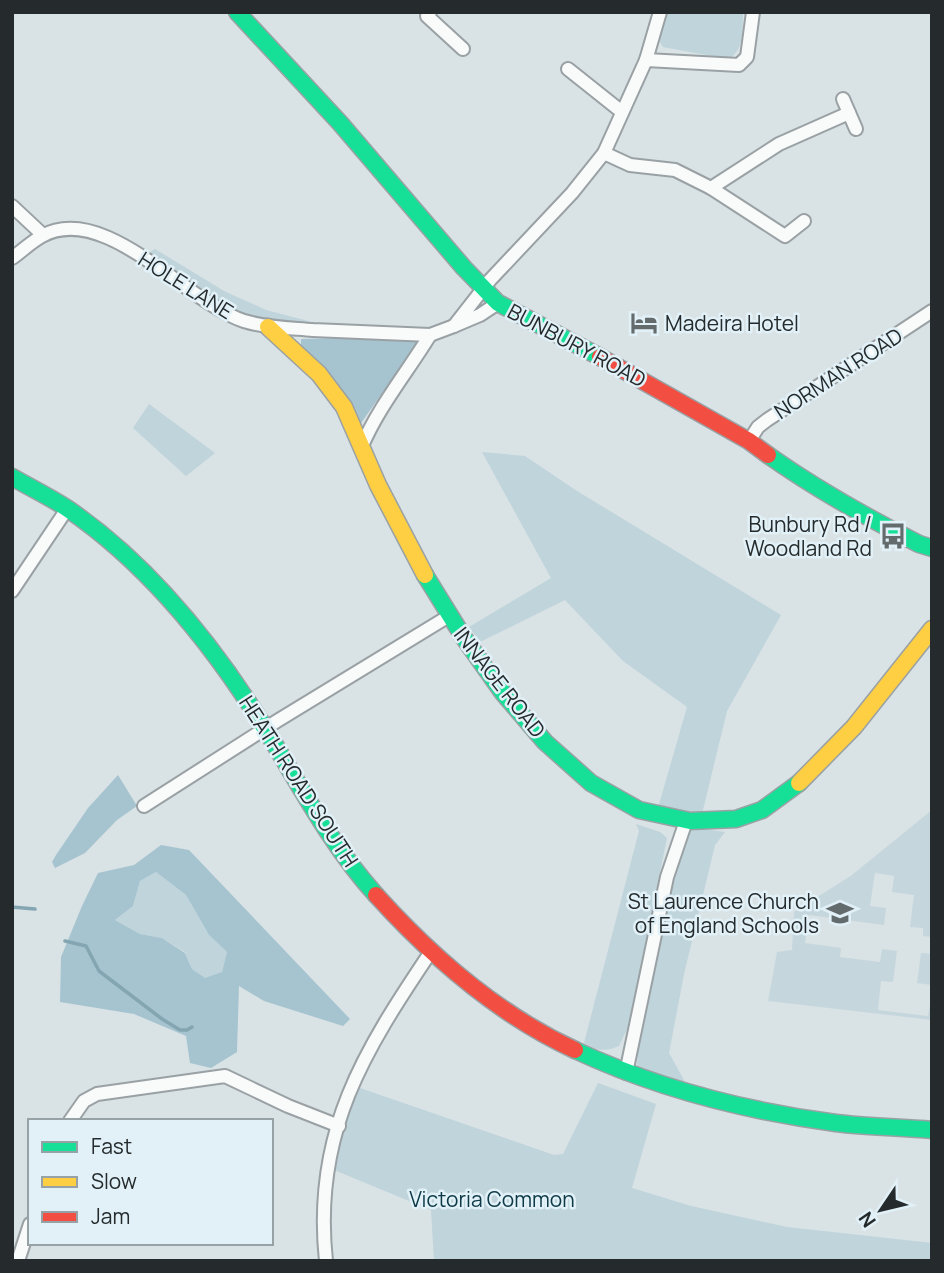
<svg xmlns="http://www.w3.org/2000/svg" width="944" height="1273" font-family="Manrope,sans-serif">
  <rect width="100%" height="100%" fill="#d9e2e5"/>
  <g fill="#c5d7dd">
    <polygon points="932,810 932,937 923,936 923,928 910,927 914,895 892,892 894,876 875,873 870,906 886,908 884,925 809,915 805,943 841,948 840,957 880,962 882,949 897,951 893,982 881,981 878,1010 928,1016 932,994 932,1020 768,1001 777,952 792,950 794,912 852,875"/>
    <polygon points="921,953 932,954 932,985 917,983"/>
  </g>
  <g fill="#bfd4db">
    <path d="M666 12H743C742 30 745 50 728 59L663 47 658 39Z"/>
    <polygon points="155,249 224,291 266,310 312,322 309,326 262,322 212,298 150,252"/>
    <polygon points="149,404 215,453 186,476 133,428"/>
    <polygon points="482,452 525,456 577,491 781,615 727,711 702,814 658,808 687,707 623,661 565,600 480,642 469,627 551,578"/>
    <path d="M636 824 660 832 667 838 628 1027 619 1046C604 1052 598 1051 584 1043L639 831Z"/>
    <path d="M697 828 725 832 715 845 684 974 669 1053 685 1082 643 1069 637 1065C643 986 665 908 687 832Z"/>
    <polygon points="156,872 186,895 209,935 227,952 222,972 205,979 192,969 185,952 162,938 140,934 115,920 133,906 140,881"/>
    <polygon points="598,1083 656,1104 632,1188 691,1206 787,1227 932,1243 932,1261 434,1261 431,1210 334,1170 346,1116 360,1088 554,1155 563,1154"/>
  </g>
  <g fill="#a6c4d0" fill-rule="evenodd">
    <polygon points="341,338 418,342 359,426 301,345 301,339"/>
    <polygon points="118,775 137,806 117,820 85,853 55,868 52,862 56,855 88,808"/>
    <path d="M161 845 189 850 350 1019 343 1026 264 1001 239 986 237 1052 211 1068 190 1063 186 1036 134 1014 60 1002 61 957 82 906 98 873 134 865ZM156 872 186 895 209 935 227 952 222 972 205 978 192 969 185 953 162 938 140 934 115 920 133 906 140 881Z"/>
  </g>
  <g fill="none" stroke-linecap="round" stroke-linejoin="round">
    <g stroke="#84a6b3" stroke-width="3.5">
      <polyline points="12,907 35,909"/>
      <polyline points="65,941 86,946 99,971 162,1019 180,1030 187,1030 192,1027"/>
    </g>
    <g stroke="#9aa1a4" stroke-width="16">
      <g id="street">
        <polyline points="430,12 427,16 463,49"/>
        <polyline points="646,60 739,65 747,57 753,12"/>
        <polyline points="568,69 622,112"/>
        <polyline points="843,99 856,129"/>
        <polyline points="604,153 630,165 675,170 711,188 785,236 804,221"/>
        <polyline points="711,188 779,144 849,113"/>
        <polyline points="12,206 43,235"/>
        <path d="M12 258C22 251 31 242 42 236 105 201 187 303 244 321 267 328 290 328 313 330 352 332 391 333 430 335L454 326"/>
        <polyline points="498,303 480,315 454,326 490,280 572,193 604,153 646,60 660,12"/>
        <polyline points="749,441 758,427 767,420 932,311"/>
        <path d="M361 448C379 406 406 374 430 335"/>
        <polyline points="12,591 67,509"/>
        <polyline points="144,806 277,721 449,616"/>
        <polyline points="626,1073 667,877 686,821"/>
        <polyline points="70,1121 84,1101 97,1094 225,1076 288,1106 339,1126"/>
        <polyline points="18,1261 30,1224"/>
        <path d="M326 1261C312 1133 364 1051 432 950"/>
      </g>
    </g>
    <g stroke="#9aa1a4" stroke-width="19">
      <g id="fast">
        <polyline points="237,12 340,123 464,268 498,303 600,357"/>
        <path d="M768 455C816 489 866 517 919 544L932 548"/>
        <path d="M12 477C31 488 50 497 68 509 150 565 214 646 266 730 301 787 331 845 376 895"/>
        <polyline points="425,575 464,638 503,693 545,742 591,783 639,810 690,821 736,819 762,810 799,783"/>
        <path d="M575 1050C658 1089 746 1111 836 1123 868 1127 900 1127 932 1130"/>
      </g>
    </g>
    <g stroke="#9aa1a4" stroke-width="19">
      <g id="slow">
        <polyline points="268,327 319,374 344,407 378,485 425,575"/>
        <polyline points="799,783 854,727 932,629"/>
      </g>
    </g>
    <g stroke="#9aa1a4" stroke-width="19">
      <g id="jam">
        <polyline points="600,357 749,441 768,455"/>
        <path d="M376 895C432 957 499 1015 575 1050"/>
      </g>
    </g>
    <use href="#street" stroke="#f9fbfb" stroke-width="12"/>
    <use href="#fast" stroke="#16e098" stroke-width="16"/>
    <use href="#slow" stroke="#ffcf43" stroke-width="16"/>
    <use href="#jam" stroke="#f24e42" stroke-width="16"/>
  </g>
  <defs>
    <g id="hotel-bare" transform="scale(2.1)"><path d="M-6-4.5h1.5V1H6V5H4.5V3h-9V5H-6ZM-4 0a1.8 1.8 0 1 1 3.6 0ZM.5 0V-2.5h3Q6-2.5 6 0Z" fill="#646b6d" stroke="#e1f1f7" stroke-width="2.5" paint-order="stroke"/></g>
    <g id="bus-bare" transform="scale(2.1)"><path d="M-5-6H5V4H4V6H2V4H-2V6H-4V4H-5ZM-3.5-4V0h7V-4ZM-3.5 1.2v1.5H-2V1.2ZM2 1.2v1.5H3.5V1.2Z" fill="#646b6d" stroke="#e1f1f7" stroke-width="2.5" paint-order="stroke"/></g>
    <g id="school-bare" transform="scale(2.1)"><path d="M0-5L7-2L0 1L-7-2ZM-4 1L0 2.5L4 1V4Q0 6-4 4Z" fill="#646b6d" stroke="#e1f1f7" stroke-width="2.5" paint-order="stroke"/></g>
  </defs>
  <g fill-rule="evenodd">
    <use href="#hotel-bare" x="644" y="323"/>
    <use href="#bus-bare" x="893" y="536"/>
    <use href="#school-bare" x="840" y="913"/>
  </g>
  <g text-anchor="middle" dominant-baseline="central" stroke-width="5" stroke-linejoin="round" paint-order="stroke">
    <g font-size="21" fill="#252b2d" stroke="#e1f1f7">
      <text transform="translate(186 285) rotate(32)">HOLE LANE</text>
      <text transform="translate(577 345) rotate(28)">BUNBURY ROAD</text>
      <text transform="translate(838 373) rotate(-33)">NORMAN ROAD</text>
      <text transform="translate(500 682) rotate(52)">INNAGE ROAD</text>
      <text transform="translate(299 781) rotate(57)">HEATH ROAD SOUTH</text>
    </g>
    <g font-size="21" fill="#252b2d" stroke="#e1f1f7" text-anchor="end">
      <text x="665" y="323" text-anchor="start">Madeira Hotel</text>
      <text x="872" y="524">Bunbury Rd /<tspan x="872" dy="24">Woodland Rd</tspan></text>
      <text x="819" y="901">St Laurence Church<tspan x="819" dy="24">of England Schools</tspan></text>
    </g>
    <g font-size="21" fill="#0e3a47" stroke="#e1f1f7">
      <text x="492" y="1199">Victoria Common</text>
    </g>
  </g>
  <rect width="944" height="1273" fill="none" stroke="#252b2d" stroke-width="28"/>
  <rect x="28" y="1119" width="245" height="126" fill="#e1f1f7" stroke="#96a2a6" stroke-width="2"/>
  <rect x="42" y="1142" width="35" height="10" fill="#16e098" stroke="#96a2a6" stroke-width="2"/>
  <text x="91" y="1154" font-size="21" fill="#252b2d">Fast</text>
  <rect x="42" y="1177" width="35" height="10" fill="#ffcf43" stroke="#96a2a6" stroke-width="2"/>
  <text x="91" y="1189" font-size="21" fill="#252b2d">Slow</text>
  <rect x="42" y="1212" width="35" height="10" fill="#f24e42" stroke="#96a2a6" stroke-width="2"/>
  <text x="91" y="1224" font-size="21" fill="#252b2d">Jam</text>
  <g transform="translate(881 1210) rotate(235)" stroke="#e1f1f7" stroke-width="5" paint-order="stroke">
  <path d="M0-5L12 26L0 18L-12 26Z" fill="#252b2d"/>
  <text y="-10" font-size="19" font-weight="bold" text-anchor="middle" fill="#252b2d">N</text>
  </g>
</svg>
